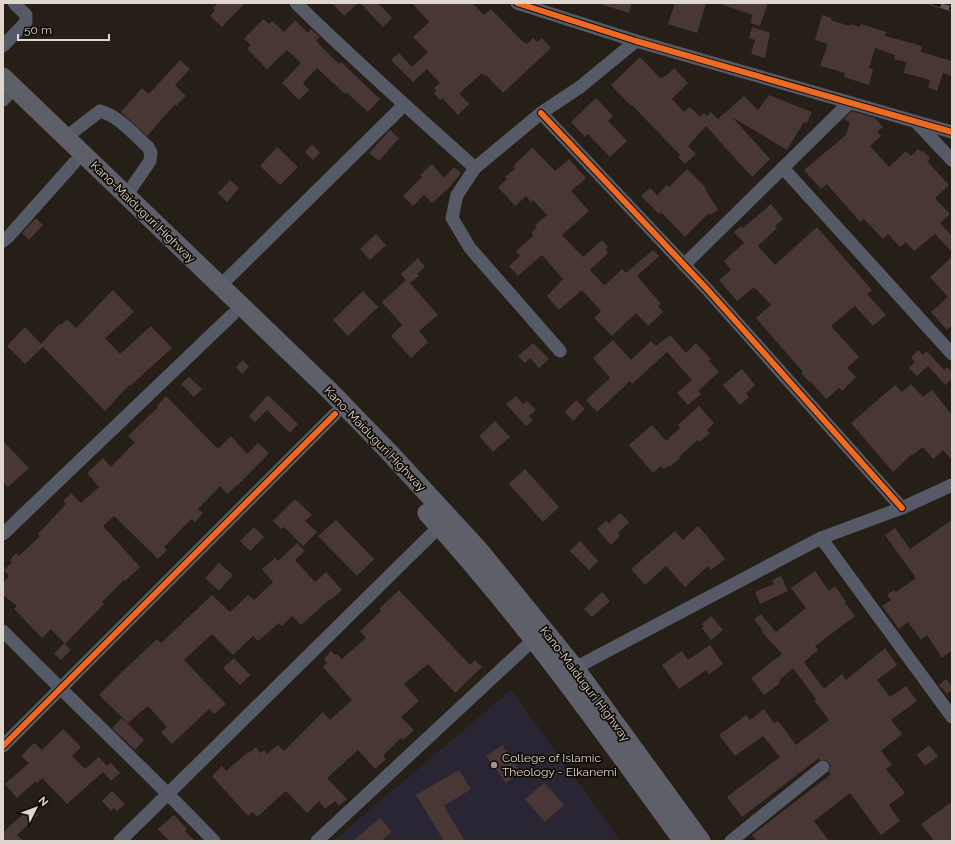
<svg xmlns="http://www.w3.org/2000/svg" width="955" height="844" font-family="Raleway,sans-serif">
  <rect width="100%" height="100%" fill="#261f18"/>
  <polygon fill="#292533" points="511,690 621,841 333,841"/>
  <g fill="#483734">
    <polygon points="218,3 245,3 222,27 210,16 215,10 213,8"/>
    <polygon points="332,3 358,3 344,16"/>
    <polygon points="360,3 378,3 392,18 383,27"/>
    <polygon points="412,3 472,3 484,15 491,9 524,43 525,42 527,44 533,38 537,42 542,38 551,48 503,93 486,75 485,76 482,73 461,92 460,94 469,104 458,115 442,98 440,100 434,93 436,91 434,88 440,83 427,69 413,82 391,60 399,53 412,67 428,52 413,37 429,22"/>
    <polygon points="603,3 632,3 629,13 603,5"/>
    <polygon points="675,3 706,3 697,33 668,24"/>
    <polygon points="723,3 768,3 760,26 750,23 753,15 723,5"/>
    <polygon points="822,15 831,18 831,20 849,26 850,24 860,27 861,24 886,32 885,36 919,45 922,47 921,52 952,61 952,76 943,73 937,91 928,87 930,80 904,73 906,62 894,59 895,55 875,48 869,68 873,69 869,85 844,77 845,73 820,66 828,44 815,40"/>
    <polygon points="263,19 269,24 272,21 284,32 295,20 308,33 311,29 320,37 316,41 339,64 341,62 380,99 368,112 346,92 345,94 317,68 303,83 309,90 299,100 282,83 301,63 287,50 267,69 247,49 251,45 244,39"/>
    <polygon points="752,27 770,33 765,58 751,54 755,40 749,38"/>
    <polygon points="640,57 660,78 667,75 674,68 688,83 672,99 684,112 690,107 700,117 704,113 707,116 711,112 718,119 744,96 758,110 769,95 812,112 807,123 804,122 787,150 732,117 770,159 752,177 706,126 688,146 696,154 685,164 678,157 680,155 632,105 631,106 611,85"/>
    <polygon points="180,60 190,69 175,85 186,96 176,106 175,104 147,136 121,112 142,88 149,94"/>
    <polygon points="596,98 613,116 608,121 627,141 610,157 588,134 585,137 571,122"/>
    <polygon points="852,111 875,118 883,127 877,132 881,136 870,146 889,167 906,151 911,156 918,149 921,152 923,151 930,158 927,161 949,185 935,198 950,214 940,223 952,236 952,252 935,234 914,251 906,242 900,247 888,234 883,239 864,219 860,222 827,184 821,189 804,170 846,135 850,122 844,119"/>
    <polygon points="390,130 399,138 379,161 369,153"/>
    <polygon points="312,144 320,153 313,160 305,152"/>
    <polygon points="277,147 298,167 280,185 260,166"/>
    <polygon points="532,148 533,148 555,171 569,159 586,178 571,191 589,211 562,235 583,257 602,240 608,247 606,250 608,253 590,270 603,284 605,285 622,269 626,273 653,250 659,256 637,276 661,304 658,306 663,312 648,326 636,313 612,336 594,318 601,311 582,290 559,310 547,296 563,279 542,255 518,276 509,266 520,256 516,251 533,236 531,233 537,227 535,225 547,215 533,200 531,202 526,196 515,206 498,187 507,179 505,177 515,169 513,167 515,166 514,165"/>
    <polygon points="432,164 444,178 454,167 461,173 452,184 452,185 432,203 424,195 413,206 403,196 422,177 420,175"/>
    <polygon points="687,169 706,188 705,189 718,210 710,215 709,213 685,237 661,212 659,214 641,196 650,188 657,195 667,185 669,187"/>
    <polygon points="230,180 239,188 227,202 218,193"/>
    <polygon points="771,204 783,219 775,226 777,228 758,246 775,265 817,227 872,290 867,294 886,315 873,326 855,306 831,326 859,357 847,368 856,377 842,391 839,388 826,399 810,381 809,382 801,373 803,372 756,318 771,305 754,287 737,301 719,280 731,270 724,261 744,243 734,232 741,226 743,228"/>
    <polygon points="36,218 43,225 29,240 22,233"/>
    <polygon points="376,234 386,245 370,260 360,249"/>
    <polygon points="952,257 952,325 947,330 931,312 948,297 930,277"/>
    <polygon points="418,258 425,267 417,274 419,276 410,283 438,315 419,331 428,342 411,358 391,336 402,325 382,302 406,280 401,274"/>
    <polygon points="113,290 134,312 105,338 120,354 151,326 172,348 130,386 129,385 105,411 43,347 25,364 7,346 25,327 41,344 59,324 61,325 67,319 76,328"/>
    <polygon points="363,291 378,307 348,336 333,320"/>
    <polygon points="670,335 686,353 696,343 711,359 709,361 719,372 698,391 701,394 688,405 677,393 692,380 667,352 632,384 630,381 597,412 586,400 610,378 593,358 613,340 631,360 651,341 656,346"/>
    <polygon points="533,343 549,359 539,368 530,358 525,363 518,356"/>
    <polygon points="918,350 923,355 927,351 944,370 947,367 952,372 952,379 945,385 928,366 917,376 909,368 915,362 911,358"/>
    <polygon points="243,360 249,367 242,374 236,367"/>
    <polygon points="742,369 755,385 746,393 749,397 740,405 723,385"/>
    <polygon points="189,377 202,389 194,397 181,384"/>
    <polygon points="911,384 923,397 932,390 952,415 952,460 943,450 933,459 923,447 913,455 912,454 893,472 851,423 895,385 902,392"/>
    <polygon points="268,395 298,424 290,433 267,410 255,422 249,416"/>
    <polygon points="166,396 218,449 231,436 247,454 258,443 269,453 243,480 227,494 220,486 198,509 203,513 195,522 191,519 164,547 167,550 158,559 114,516 103,526 140,567 125,581 124,580 102,602 104,604 65,644 51,629 42,638 14,609 17,606 3,595 3,583 9,576 4,570 12,562 10,560 16,553 19,556 40,536 38,534 66,504 63,501 71,493 81,503 99,487 87,473 103,458 111,467 135,442 128,436 158,407 157,406"/>
    <polygon points="516,396 523,404 527,401 536,410 529,416 533,420 526,426 506,404"/>
    <polygon points="576,400 585,409 573,421 565,412"/>
    <polygon points="699,406 714,423 707,430 710,433 700,442 698,440 694,443 679,457 680,458 670,467 669,465 664,469 661,466 653,473 629,445 652,425 666,441 680,428 678,425"/>
    <polygon points="495,421 510,437 493,452 479,436"/>
    <polygon points="3,441 29,468 8,487 3,482"/>
    <polygon points="525,469 559,507 543,522 509,484"/>
    <polygon points="295,499 312,515 305,521 317,532 303,546 284,527 281,529 273,521"/>
    <polygon points="620,513 629,522 618,533 620,536 611,545 597,529 606,521 609,523"/>
    <polygon points="336,520 374,559 357,576 318,536"/>
    <polygon points="952,520 952,650 942,658 927,635 921,640 908,622 899,629 882,606 891,600 887,595 894,590 896,592 916,578 885,535 895,528 910,549"/>
    <polygon points="698,526 706,535 725,559 711,570 708,566 685,587 666,566 645,585 631,569 675,531 683,540"/>
    <polygon points="254,527 264,537 250,551 240,541"/>
    <polygon points="580,541 598,561 589,570 570,551"/>
    <polygon points="297,543 305,551 295,560 315,582 326,572 342,590 331,600 330,599 301,625 292,616 282,626 279,623 258,641 253,636 233,655 212,634 184,660 226,704 214,714 209,709 172,744 161,732 167,727 148,706 128,723 99,695 124,670 157,639 161,643 212,595 230,612 248,595 254,600 273,582 262,569 275,558 278,561"/>
    <polygon points="219,563 233,575 219,591 205,578"/>
    <polygon points="815,571 829,591 835,586 846,602 845,603 855,616 815,646 818,650 804,662 824,689 842,674 846,680 885,648 897,665 877,680 890,697 906,686 917,701 891,720 902,734 881,751 892,765 886,769 905,793 889,805 900,821 881,835 850,793 814,821 829,841 757,841 752,835 831,774 829,772 831,765 826,760 820,760 819,758 742,817 727,797 780,757 763,736 735,756 719,735 746,715 750,720 764,709 774,723 778,721 796,745 829,720 814,700 816,699 793,668 779,681 780,683 764,695 751,678 782,654 762,632 763,631 754,619 761,614 776,632 806,608 791,588"/>
    <polygon points="781,576 788,591 760,604 755,592 774,584 772,580"/>
    <polygon points="399,590 470,665 475,660 482,667 455,693 428,664 404,684 419,701 401,717 414,730 403,740 401,738 383,756 386,759 375,769 358,750 327,778 347,799 339,806 335,801 325,809 319,801 307,813 286,791 257,817 253,812 248,816 212,776 222,766 226,771 248,752 249,753 256,747 260,753 264,750 267,754 278,745 284,751 323,712 330,720 352,700 323,667 327,663 324,659 331,651 335,655 337,654 342,659 366,638 360,631 381,611 379,609"/>
    <polygon points="602,592 610,601 592,617 584,609"/>
    <polygon points="711,616 723,630 711,640 702,628 704,626 702,624"/>
    <polygon points="64,643 71,650 61,660 54,654"/>
    <polygon points="710,645 723,664 709,674 706,670 679,689 662,665 682,651 688,660"/>
    <polygon points="234,658 250,675 240,685 223,668"/>
    <polygon points="946,679 952,686 952,689 947,694 939,685"/>
    <polygon points="122,718 144,740 135,750 112,728"/>
    <polygon points="63,729 81,747 72,756 85,769 99,757 107,766 111,763 120,773 111,781 103,772 67,804 42,778 37,783 36,781 17,798 5,784 29,763 21,756 34,743 42,750"/>
    <polygon points="502,745 521,772 506,783 486,756"/>
    <polygon points="929,745 938,756 925,766 917,755"/>
    <polygon points="459,770 471,789 444,806 465,841 444,841 416,795"/>
    <polygon points="544,783 564,805 545,822 525,799"/>
    <polygon points="112,791 125,804 117,811 114,808 111,811 102,801"/>
    <polygon points="952,802 952,838 949,841 934,841 921,824"/>
    <polygon points="31,807 38,815 17,835 23,841 3,841 3,832"/>
    <polygon points="174,815 187,829 185,831 195,841 169,841 158,829"/>
    <polygon points="380,818 392,832 381,841 353,841"/>
  </g>
  <g fill="none" stroke-linecap="round" stroke-linejoin="round">
    <g stroke="#565a66" stroke-width="13">
      <path d="M296 3C354 60 415 114 475 168"/>
      <polyline points="517,3 636,41 952,132"/>
      <polyline points="3,46 26,22 26,15 14,3"/>
      <polyline points="3,100 14,88"/>
      <polyline points="541,113 706,288 902,508"/>
      <polyline points="917,123 952,160"/>
      <path d="M65 138 100 111C119 116 134 135 148 147L151 153 150 161 126 196"/>
      <polyline points="783,168 952,354"/>
      <polyline points="3,241 9,236 74,163"/>
      <polyline points="684,265 849,103"/>
      <polyline points="220,286 404,105"/>
      <polyline points="560,351 470,248 452,218 457,195 475,168 541,113 580,87 636,41"/>
      <polyline points="3,534 232,315"/>
      <polyline points="821,538 952,717"/>
      <path d="M3 631C73 702 145 769 214 841"/>
      <polyline points="575,668 821,538 902,508 952,485"/>
      <polyline points="3,746 335,414"/>
      <polyline points="120,841 440,526"/>
      <polyline points="317,841 533,640"/>
      <polyline points="731,841 823,767"/>
    </g>
    <g stroke="#5d6068" stroke-width="19">
      <polyline points="3,77 330,391 389,452 479,550 575,668 701,841"/>
      <path d="M427 513C521 615 601 729 683 841"/>
    </g>
    <g stroke="#59595c" stroke-width="4.5">
      <polyline id="rail" points="932,3 952,9"/>
    </g>
    <use href="#rail" stroke="#100a05" stroke-width="3" stroke-dasharray="9" stroke-linecap="butt"/>
    <g stroke="#100a05" stroke-width="8">
      <g id="cycleway">
        <polyline points="517,3 636,41 952,132"/>
        <polyline points="541,113 706,288 902,508"/>
        <polyline points="3,746 335,414"/>
      </g>
    </g>
    <use href="#cycleway" stroke="#ed6a23" stroke-width="6"/>
  </g>
  <circle fill="#9e968e" stroke="#100a05" stroke-width="1.5" cx="494" cy="765" r="4"/>
  <g text-anchor="middle" dominant-baseline="central" stroke-width="3.5" stroke-linejoin="round" paint-order="stroke">
    <g font-size="12" fill="#dfd6ce" stroke="#100a05">
      <text transform="translate(143 212) rotate(44)">Kano-Maiduguri Highway</text>
      <text transform="translate(375 439) rotate(46)">Kano-Maiduguri Highway</text>
      <text transform="translate(585 684) rotate(53)">Kano-Maiduguri Highway</text>
    </g>
    <g font-size="12" fill="#dfd6ce" stroke="#100a05" text-anchor="start">
      <text x="502" y="758">College of Islamic<tspan x="502" dy="14">Theology - Elkanemi</tspan></text>
    </g>
  </g>
  <rect width="955" height="844" fill="none" stroke="#dfd6ce" stroke-width="8"/>
  <g transform="translate(36 808) rotate(48)" stroke="#100a05" stroke-width="3" paint-order="stroke">
  <path d="M0-3L7 15L0 10L-7 15Z" fill="#dfd6ce"/>
  <text y="-6" font-size="11" font-weight="bold" text-anchor="middle" fill="#dfd6ce">N</text>
  </g>
  <path d="M18 34v6h91v-6" fill="none" stroke="#dfd6ce" stroke-width="2"/>
  <text x="24" y="34" font-size="12" fill="#dfd6ce" stroke="#100a05" stroke-width="3" paint-order="stroke">50 m</text>
</svg>
